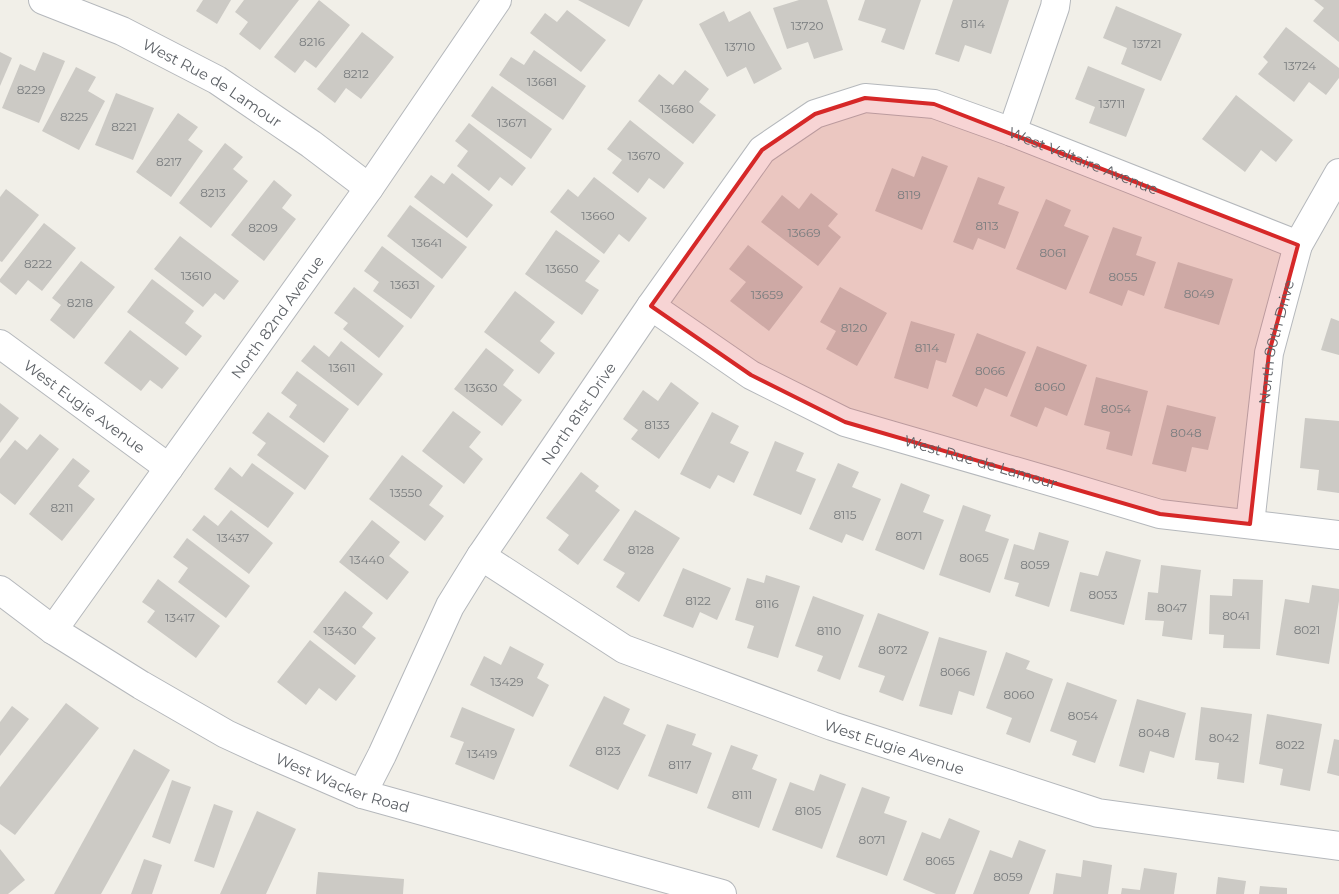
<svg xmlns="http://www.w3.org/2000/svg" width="1339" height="894" font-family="Montserrat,sans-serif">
  <rect width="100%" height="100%" fill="#f1efe8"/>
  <g fill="#cccac5">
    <polygon points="203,0 231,0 217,24 196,11"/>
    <polygon points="244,0 299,0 260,50 239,34 248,22 235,12"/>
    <polygon points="319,0 350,25 316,68 305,60 295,73 274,57"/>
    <polygon points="578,0 643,0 629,27"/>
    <polygon points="799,0 827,0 843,50 814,59 808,42 787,49 773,8"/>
    <polygon points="865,0 921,0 904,50 881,42 886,29 858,20"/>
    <polygon points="953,0 1009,0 991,54 965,45 959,62 935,54"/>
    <polygon points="1314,0 1339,0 1339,42 1313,21 1324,8"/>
    <polygon points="1116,6 1182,34 1161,81 1121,64 1127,48 1103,38"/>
    <polygon points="567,10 606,40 581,72 530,33 545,13 557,22"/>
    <polygon points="724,11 729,22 750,11 782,69 754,84 746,67 727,77 699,24"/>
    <polygon points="1286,27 1339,68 1339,78 1326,95 1309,82 1294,102 1258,74 1268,62 1263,57"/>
    <polygon points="362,32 394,57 361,99 346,88 335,103 317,89"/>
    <polygon points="534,50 586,86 563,120 499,75 511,57 524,65"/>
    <polygon points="0,52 12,58 0,86"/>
    <polygon points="43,52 65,61 39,123 2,108 20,64 35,71"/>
    <polygon points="1088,66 1145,89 1126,137 1089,123 1095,107 1075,99"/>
    <polygon points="76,67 96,77 88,91 105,101 79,150 42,131"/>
    <polygon points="685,70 709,89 699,102 716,115 693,144 638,101 659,74 673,85"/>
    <polygon points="492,86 552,129 531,159 471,116"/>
    <polygon points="116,93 154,108 133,160 95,145"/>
    <polygon points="1236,95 1293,140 1276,162 1261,150 1245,172 1202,139"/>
    <polygon points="178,113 198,127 188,140 203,151 171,197 136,172"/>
    <polygon points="630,120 684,163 664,189 649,178 638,193 612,173 622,160 607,149"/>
    <polygon points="469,123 526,168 512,186 500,177 489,191 457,166 468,151 455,141"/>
    <polygon points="225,143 243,157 233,169 248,181 211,228 179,203"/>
    <polygon points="922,156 948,166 922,230 875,211 892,168 914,177"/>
    <polygon points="452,173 493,205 467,238 414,197 431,175 444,184"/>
    <polygon points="594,177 647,218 629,242 619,234 604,254 550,212 568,189 578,197"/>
    <polygon points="978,177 1005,187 998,204 1019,212 1005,249 978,238 973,250 953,242"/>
    <polygon points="274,180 292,195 282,208 296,219 264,261 231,235"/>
    <polygon points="6,189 39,215 2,262 0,261 0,197"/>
    <polygon points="811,193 838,214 828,226 841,237 818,266 761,222 782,195 799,209"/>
    <polygon points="1046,199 1071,210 1064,226 1089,236 1066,290 1016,269"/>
    <polygon points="410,205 467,247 442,279 387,236"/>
    <polygon points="44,223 76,248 42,291 28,280 16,295 0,282 0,279"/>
    <polygon points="1113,227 1142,237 1136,255 1156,262 1144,296 1128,290 1122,306 1089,293"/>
    <polygon points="556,230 600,261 585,281 599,290 582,315 525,274"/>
    <polygon points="180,236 239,281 224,300 215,293 203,307 154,269"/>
    <polygon points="748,245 803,287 769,331 730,301 746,282 729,269"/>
    <polygon points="382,246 435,286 411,319 373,291 379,282 364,271"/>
    <polygon points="81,261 115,287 74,339 50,320 61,305 52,298"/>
    <polygon points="1178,262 1233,279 1219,325 1164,308"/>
    <polygon points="152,279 194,311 185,323 202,336 186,356 127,312"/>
    <polygon points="354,287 404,326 379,358 343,329 348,323 334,313"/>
    <polygon points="840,287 887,313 857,366 826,349 836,331 820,322"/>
    <polygon points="515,291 555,322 540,341 555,353 539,374 484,332"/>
    <polygon points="1331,318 1339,321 1339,355 1321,350"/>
    <polygon points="911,321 955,334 946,363 936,360 928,389 894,378"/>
    <polygon points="130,330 179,368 162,389 150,380 141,391 104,363"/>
    <polygon points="977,333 1026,352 1007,397 985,388 977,407 952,396"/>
    <polygon points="341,341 383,374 358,406 301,361 314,345 329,357"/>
    <polygon points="1037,346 1087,365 1067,416 1045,407 1037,427 1010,416"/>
    <polygon points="486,348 514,370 503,385 522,400 502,426 454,389"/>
    <polygon points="297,371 349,409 324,443 289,417 297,405 281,393"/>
    <polygon points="1096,377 1148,391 1132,456 1106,449 1110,432 1084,425"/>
    <polygon points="671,382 699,403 659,459 631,439 638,430 623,419 643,390 658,401"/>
    <polygon points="0,403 19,418 0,443"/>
    <polygon points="1167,405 1216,417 1208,450 1192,447 1186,472 1152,464"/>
    <polygon points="453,411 481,432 469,447 483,459 464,484 422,451"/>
    <polygon points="268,412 329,456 305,490 257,455 266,443 252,433"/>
    <polygon points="712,412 739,426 730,443 749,452 734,483 718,475 710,489 680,474"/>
    <polygon points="1305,418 1339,421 1339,493 1317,490 1319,470 1300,468"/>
    <polygon points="40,434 59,449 15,505 0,493 0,459 15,440 27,450"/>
    <polygon points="775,441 804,453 796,471 816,479 801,515 753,495"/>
    <polygon points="402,455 443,486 429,505 444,516 425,541 369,499"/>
    <polygon points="73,458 90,471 78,486 95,499 62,541 29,514"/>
    <polygon points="252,463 294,493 268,528 214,489 230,467 242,477"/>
    <polygon points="838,463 859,472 852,487 881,499 863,541 846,534 842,543 809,529"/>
    <polygon points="581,472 599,486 595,491 620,510 578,565 558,550 569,535 546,518"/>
    <polygon points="901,483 930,495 923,512 944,520 924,570 875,550"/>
    <polygon points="963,505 991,515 985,531 1009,539 990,593 939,575"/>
    <polygon points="231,510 273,543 249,574 192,530 204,515 218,526"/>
    <polygon points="635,510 680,538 639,602 616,587 625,573 603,560"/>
    <polygon points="372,520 400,542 389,556 409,572 387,600 339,562"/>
    <polygon points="1039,532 1069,541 1049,607 1015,596 1019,583 1004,579 1014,544 1034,550"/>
    <polygon points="187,538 250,586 226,618 178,582 188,568 173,557"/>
    <polygon points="1106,551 1141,560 1124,625 1070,611 1080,572 1098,576"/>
    <polygon points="1161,565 1201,570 1192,640 1162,636 1164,621 1145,620 1148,592 1158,593"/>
    <polygon points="683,568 731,588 717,620 700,612 693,628 663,616"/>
    <polygon points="766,575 800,586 778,658 747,648 754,626 735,620 747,578 764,583"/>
    <polygon points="158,579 220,626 196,658 147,622 155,611 142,602"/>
    <polygon points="1233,579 1263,580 1260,649 1223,648 1224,635 1209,634 1210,595 1232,596"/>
    <polygon points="1312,585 1339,589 1339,601 1329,664 1276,655 1285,599 1309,603"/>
    <polygon points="345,591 373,613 362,627 376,638 355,665 313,632"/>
    <polygon points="813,596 864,615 840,680 817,671 823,656 795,646"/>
    <polygon points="878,613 929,632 903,701 879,692 885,676 858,667"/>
    <polygon points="939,637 987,651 974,696 959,691 952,715 919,706"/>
    <polygon points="310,640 356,676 336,701 319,688 306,705 277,682"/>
    <polygon points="510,646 544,664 537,678 549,685 533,717 470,685 484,656 501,665"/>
    <polygon points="1006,652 1030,661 1026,669 1053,679 1030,743 1006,734 1012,718 986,708"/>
    <polygon points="1067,682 1117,700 1095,763 1072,755 1077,741 1050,731"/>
    <polygon points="604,696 630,709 623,724 646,735 618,790 569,766"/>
    <polygon points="1137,699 1186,713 1174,758 1150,751 1144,773 1119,766"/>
    <polygon points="66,703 99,728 15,835 0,824 0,787"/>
    <polygon points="12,706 29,719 0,756 0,722"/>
    <polygon points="462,707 515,729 494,780 455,764 464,742 450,737"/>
    <polygon points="1201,707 1252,714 1244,783 1217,779 1219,763 1195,760"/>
    <polygon points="1267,714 1322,724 1310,791 1280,785 1283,769 1259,764"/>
    <polygon points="667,724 696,734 692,745 712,753 697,794 648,776"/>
    <polygon points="1334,739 1339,740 1339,776 1327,773"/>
    <polygon points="731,745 758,755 752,769 777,779 759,828 707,808"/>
    <polygon points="134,749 170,770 101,894 54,894"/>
    <polygon points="820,774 846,784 822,849 772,830 790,782 814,791"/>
    <polygon points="172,780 191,787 170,844 152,837"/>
    <polygon points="862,787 890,797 884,813 907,821 887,876 836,857"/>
    <polygon points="214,804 233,811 214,868 194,861"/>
    <polygon points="257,811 296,829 266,894 220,894"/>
    <polygon points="949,818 980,831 955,894 936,894 903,880 922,832 940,839"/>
    <polygon points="1019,840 1046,850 1029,894 973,894 990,850 1012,858"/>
    <polygon points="0,849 25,880 8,894 0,894"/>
    <polygon points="144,859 162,865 152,894 131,894"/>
    <polygon points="1083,860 1112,865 1108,894 1053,894 1056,873 1081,877"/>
    <polygon points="1144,868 1177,873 1174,894 1121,894 1122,888 1140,890"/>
    <polygon points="318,872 404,879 403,894 316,894"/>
    <polygon points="1218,877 1246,881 1244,894 1216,894"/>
    <polygon points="1260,886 1287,888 1287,894 1259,894"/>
  </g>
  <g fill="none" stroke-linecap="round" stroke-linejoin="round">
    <g stroke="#b5b8bc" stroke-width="30">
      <g id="minor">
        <path id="s1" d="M43 0 122 31 217 80 311 144 369 188"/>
        <polyline points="1012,132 1055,7 1056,0"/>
        <path id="s2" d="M651 306 751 375 845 422 1056 483 1160 514 1339 535"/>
        <path id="s3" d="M0 344 169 468"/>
        <path id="s4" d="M1250 524 1269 353 1298 245 1339 173"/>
        <path id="s5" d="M481 556 624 649 832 726 1098 813 1339 846"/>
        <path id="s6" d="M0 590 53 630 141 685 226 734 265 752 362 794 722 894"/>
        <path id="s7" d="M53 630 369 188 497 0"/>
        <path id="s8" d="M362 794 382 755 450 606 481 556 651 306 762 150 815 114 865 98 934 104 1012 132 1298 245"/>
      </g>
    </g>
    <use href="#minor" stroke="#fff" stroke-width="28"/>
  </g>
  <path fill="#d62828" fill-opacity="0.2" stroke="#d62828" stroke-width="4" stroke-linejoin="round" d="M865 98 934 104 1298 245 1269 353 1250 524 1160 514 845 422 751 375 651 306 762 150 815 114Z"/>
  <g text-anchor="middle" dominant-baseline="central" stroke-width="5" stroke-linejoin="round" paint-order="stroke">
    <g font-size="12" fill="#7a7d7f">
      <text x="973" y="23">8114</text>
      <text x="807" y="25">13720</text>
      <text x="312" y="41">8216</text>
      <text x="1147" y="43">13721</text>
      <text x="740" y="46">13710</text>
      <text x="1300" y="65">13724</text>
      <text x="356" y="73">8212</text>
      <text x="542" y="81">13681</text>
      <text x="31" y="89">8229</text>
      <text x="1112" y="103">13711</text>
      <text x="677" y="108">13680</text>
      <text x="74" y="116">8225</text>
      <text x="512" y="122">13671</text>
      <text x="124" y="126">8221</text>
      <text x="644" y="155">13670</text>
      <text x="169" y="161">8217</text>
      <text x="213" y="192">8213</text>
      <text x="909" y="194">8119</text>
      <text x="598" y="215">13660</text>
      <text x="987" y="225">8113</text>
      <text x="263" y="227">8209</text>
      <text x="804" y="232">13669</text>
      <text x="427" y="242">13641</text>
      <text x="1053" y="252">8061</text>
      <text x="38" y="263">8222</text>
      <text x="562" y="268">13650</text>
      <text x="196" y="275">13610</text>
      <text x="1123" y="276">8055</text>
      <text x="405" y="284">13631</text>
      <text x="1199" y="293">8049</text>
      <text x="767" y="294">13659</text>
      <text x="80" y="302">8218</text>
      <text x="854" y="327">8120</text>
      <text x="927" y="347">8114</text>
      <text x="342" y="367">13611</text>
      <text x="990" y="370">8066</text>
      <text x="1050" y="386">8060</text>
      <text x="481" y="387">13630</text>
      <text x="1116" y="408">8054</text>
      <text x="657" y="424">8133</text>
      <text x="1186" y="432">8048</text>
      <text x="406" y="492">13550</text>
      <text x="62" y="507">8211</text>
      <text x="845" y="514">8115</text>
      <text x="909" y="535">8071</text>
      <text x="233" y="537">13437</text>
      <text x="641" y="549">8128</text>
      <text x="974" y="557">8065</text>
      <text x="367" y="559">13440</text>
      <text x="1035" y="564">8059</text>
      <text x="1103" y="594">8053</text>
      <text x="698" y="600">8122</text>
      <text x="767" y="603">8116</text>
      <text x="1172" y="607">8047</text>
      <text x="1236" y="615">8041</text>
      <text x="180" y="617">13417</text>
      <text x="1307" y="629">8021</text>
      <text x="340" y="630">13430</text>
      <text x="829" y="630">8110</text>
      <text x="893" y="649">8072</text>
      <text x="955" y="671">8066</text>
      <text x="507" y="681">13429</text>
      <text x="1019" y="694">8060</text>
      <text x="1083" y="715">8054</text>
      <text x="1154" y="732">8048</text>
      <text x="1224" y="737">8042</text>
      <text x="1290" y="744">8022</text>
      <text x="608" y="750">8123</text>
      <text x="482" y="753">13419</text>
      <text x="680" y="764">8117</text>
      <text x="742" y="794">8111</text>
      <text x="808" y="810">8105</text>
      <text x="872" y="839">8071</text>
      <text x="940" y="860">8065</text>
      <text x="1008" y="876">8059</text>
    </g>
    <g font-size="15" fill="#5f6368" stroke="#fff">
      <text stroke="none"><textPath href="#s1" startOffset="189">West Rue de Lamour</textPath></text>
      <text stroke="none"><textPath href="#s8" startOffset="1106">West Voltaire Avenue</textPath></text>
      <text stroke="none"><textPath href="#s7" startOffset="385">North 82nd Avenue</textPath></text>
      <text stroke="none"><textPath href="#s4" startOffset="184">North 80th Drive</textPath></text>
      <text stroke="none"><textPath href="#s3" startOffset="105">West Eugie Avenue</textPath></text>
      <text stroke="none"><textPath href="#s8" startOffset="439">North 81st Drive</textPath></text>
      <text stroke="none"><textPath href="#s2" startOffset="368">West Rue de Lamour</textPath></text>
      <text stroke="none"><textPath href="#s5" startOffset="458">West Eugie Avenue</textPath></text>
      <text stroke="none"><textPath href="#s6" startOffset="395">West Wacker Road</textPath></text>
    </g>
  </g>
</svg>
